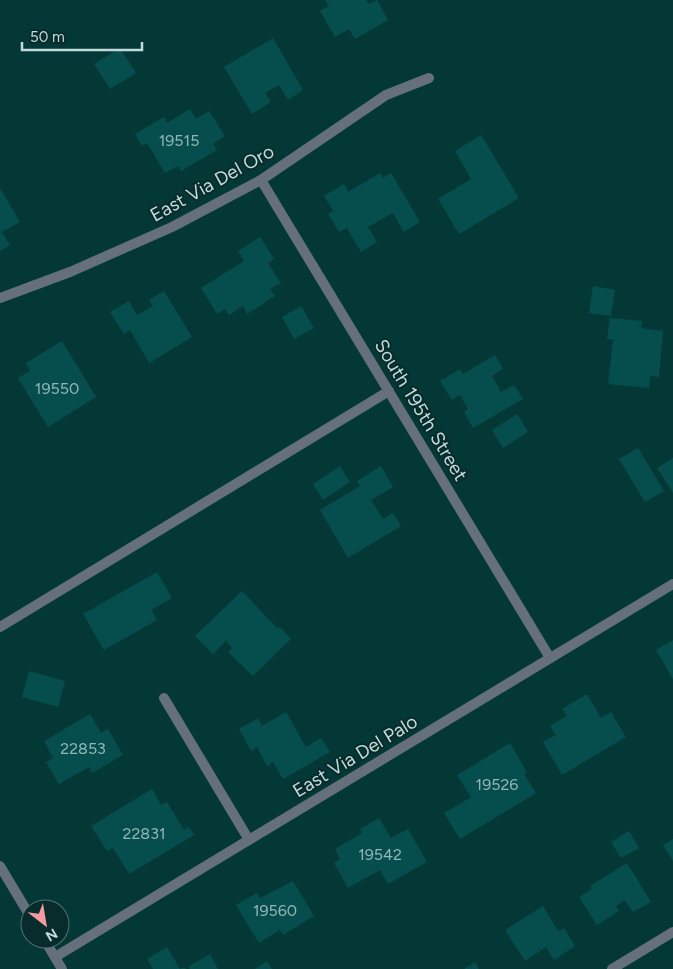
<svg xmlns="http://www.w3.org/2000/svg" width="673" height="969" font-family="Figtree,sans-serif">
  <rect width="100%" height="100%" fill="#043837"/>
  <g fill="#064e4d">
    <polygon points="325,0 366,0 369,4 377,0 388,20 355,39 349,29 335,37 320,11 329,6"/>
    <polygon points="273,38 303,90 288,100 279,85 265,93 271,102 252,114 224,67"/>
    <polygon points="120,48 136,73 110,89 94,64"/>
    <polygon points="190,109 196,119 209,111 225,136 213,144 217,150 181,171 178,166 165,173 147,143 142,146 135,134 164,117 167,123"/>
    <polygon points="481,135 519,198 459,234 438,199 471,179 455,151"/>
    <polygon points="380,173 383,178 391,173 420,222 404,232 393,213 368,227 377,242 361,252 347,228 339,232 328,214 333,211 324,196 344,184 348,192"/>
    <polygon points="0,188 20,222 2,232 10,245 0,251"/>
    <polygon points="260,237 274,259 268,263 281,283 270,289 275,296 247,314 243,306 229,315 225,309 217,314 201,288 244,261 238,251"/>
    <polygon points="593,286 615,290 611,316 589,313"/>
    <polygon points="164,291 192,337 149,363 130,330 124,334 110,312 129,301 137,315 153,306 149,300"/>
    <polygon points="301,306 314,328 294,339 282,317"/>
    <polygon points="610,318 642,321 641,328 663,331 659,377 650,376 649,388 608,384 613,340 607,339"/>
    <polygon points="62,341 96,397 48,427 18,378 30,371 26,363"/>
    <polygon points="495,355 503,369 492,376 501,392 514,385 523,399 473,428 464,412 468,409 460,395 452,400 440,381 460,369 463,374"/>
    <polygon points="517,414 528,432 503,448 492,430"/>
    <polygon points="638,448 664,491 645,502 619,459"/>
    <polygon points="673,458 673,493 657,468"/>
    <polygon points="340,466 350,482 323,500 313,484"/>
    <polygon points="381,466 393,487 371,500 383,519 393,513 401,526 348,558 320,510 360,486 357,481"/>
    <polygon points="157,572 172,598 151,610 157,620 104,650 83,614"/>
    <polygon points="242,591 278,629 280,627 291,639 253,676 228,652 232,648 226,641 213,654 195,636"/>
    <polygon points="673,640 673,679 656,650"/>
    <polygon points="29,671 65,681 58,707 22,697"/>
    <polygon points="587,694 601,718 611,712 626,737 562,775 543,742 556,735 550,726 567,716 562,709"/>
    <polygon points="286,712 306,747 321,738 330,752 283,779 273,762 267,766 257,747 251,751 239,729 258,718 262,726"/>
    <polygon points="90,714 101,733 108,729 123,755 92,773 89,767 59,784 46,762 53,758 44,741"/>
    <polygon points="510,743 527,772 524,774 536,793 460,839 444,813 471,797 457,775"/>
    <polygon points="152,789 161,805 167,802 184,830 189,827 194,835 129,874 113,848 107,851 91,826"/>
    <polygon points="379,818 391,838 408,829 427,862 388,884 380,870 348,888 334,863 340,859 335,849 362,833 360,829"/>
    <polygon points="629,831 639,848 621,858 611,842"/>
    <polygon points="673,839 673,861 663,845"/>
    <polygon points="627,863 651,902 633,912 625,900 616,906 619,911 597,925 579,897 592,889 590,886"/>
    <polygon points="293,881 314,916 283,935 280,930 259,943 236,905 257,893 260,898"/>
    <polygon points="543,906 558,931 564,928 575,946 554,960 546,947 525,961 505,930"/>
    <polygon points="167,947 180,969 184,967 186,969 153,969 147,959"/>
    <polygon points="210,954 218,969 190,969 188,967"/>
    <polygon points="267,961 272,969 255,969"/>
    <polygon points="475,962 479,969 464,969"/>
  </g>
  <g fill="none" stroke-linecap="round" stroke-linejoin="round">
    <polyline stroke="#66707c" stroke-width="10" points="0,627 389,391"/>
    <g stroke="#66707c" stroke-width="10">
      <polyline points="261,180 550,658"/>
      <polyline points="0,298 70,272 172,227 261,180 386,95 429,78"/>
      <polyline points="164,698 249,840"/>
      <polyline points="0,866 30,916"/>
      <polyline points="44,939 62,969"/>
      <polyline points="55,957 673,584"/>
      <polyline points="612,969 673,932"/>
    </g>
  </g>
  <g text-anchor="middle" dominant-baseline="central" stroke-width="4" stroke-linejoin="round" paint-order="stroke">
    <g font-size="16" fill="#93b7b6">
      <text x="179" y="140">19515</text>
      <text x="57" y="388">19550</text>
      <text x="83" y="748">22853</text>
      <text x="497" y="784">19526</text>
      <text x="144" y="833">22831</text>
      <text x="380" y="854">19542</text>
      <text x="275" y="910">19560</text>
    </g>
    <g font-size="19" fill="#c2dad9" stroke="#072c2b">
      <text transform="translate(212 183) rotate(-29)">East Via Del Oro</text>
      <text transform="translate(421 410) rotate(59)">South 195th Street</text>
      <text transform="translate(355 756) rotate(-31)">East Via Del Palo</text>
    </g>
  </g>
  <g transform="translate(45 924) rotate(149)"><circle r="24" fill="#072c2b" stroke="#527271"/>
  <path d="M0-4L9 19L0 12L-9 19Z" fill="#f49aa3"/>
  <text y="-8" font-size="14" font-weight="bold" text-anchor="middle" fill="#c2dad9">N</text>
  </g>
  <path d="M22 42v8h120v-8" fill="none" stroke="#c2dad9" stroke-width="2.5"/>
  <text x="30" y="42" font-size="15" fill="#c2dad9" stroke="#072c2b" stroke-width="4" paint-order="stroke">50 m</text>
</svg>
